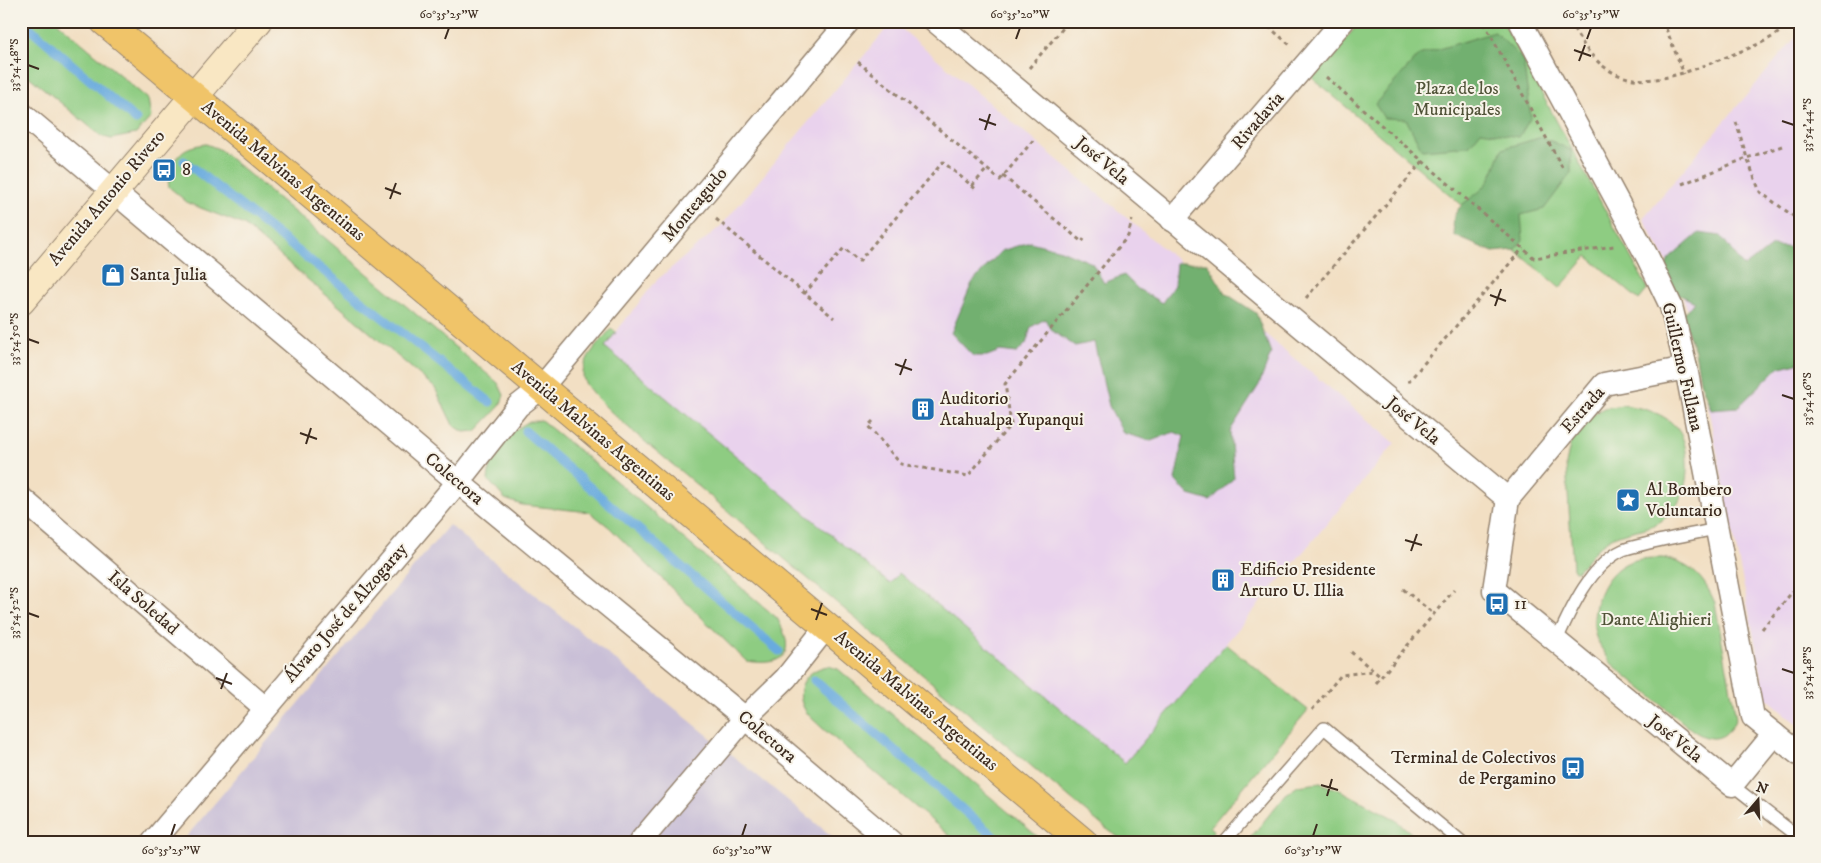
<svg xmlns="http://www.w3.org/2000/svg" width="1821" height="863" font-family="'IM FELL DW Pica',serif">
  <rect width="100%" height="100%" fill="#f7f3e8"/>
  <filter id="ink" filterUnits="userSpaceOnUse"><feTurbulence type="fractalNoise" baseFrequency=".02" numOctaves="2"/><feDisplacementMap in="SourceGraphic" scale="10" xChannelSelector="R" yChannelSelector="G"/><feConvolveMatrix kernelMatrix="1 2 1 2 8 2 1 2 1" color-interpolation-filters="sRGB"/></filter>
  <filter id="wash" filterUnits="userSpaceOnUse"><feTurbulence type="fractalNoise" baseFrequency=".0096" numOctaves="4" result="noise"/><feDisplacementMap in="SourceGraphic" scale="20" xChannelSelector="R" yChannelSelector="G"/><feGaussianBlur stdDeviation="1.12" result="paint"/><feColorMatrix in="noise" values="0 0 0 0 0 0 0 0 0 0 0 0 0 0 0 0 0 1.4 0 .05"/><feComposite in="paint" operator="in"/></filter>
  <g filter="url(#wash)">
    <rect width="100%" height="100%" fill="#f2dfc3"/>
    <g fill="#e9d2ed">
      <polygon points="898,26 1395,443 1125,763 900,574 890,585 604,347 657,280 722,225 888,27"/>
      <polygon points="1800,32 1800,727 1766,697 1689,312 1672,272 1643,218"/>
    </g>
    <polygon fill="#c9bfd7" points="449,525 839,842 182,842"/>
    <g fill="#8ecc82" stroke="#647b50">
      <polygon points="21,21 56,21 148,99 151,117 136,134 111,139 101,136 21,70"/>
      <polygon points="1361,21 1502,21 1646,285 1647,290 1639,300 1587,256 1560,288 1312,78"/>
      <path d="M206 144 219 149 498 383 504 395 500 406 476 431 464 432 453 425 435 388 244 225 188 203 169 187 167 172C180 153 181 147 206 144Z"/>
      <path d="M611 329 616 332 605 347 890 584 899 573 1125 763 1226 644 1308 710 1210 827 1214 830 1205 842H1125L1104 827C966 711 828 596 691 480 672 463 589 399 584 380 578 362 601 341 611 329Z"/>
      <path d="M1622 405C1646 408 1676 415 1684 442 1692 472 1686 510 1654 525 1640 531 1624 531 1610 539 1596 547 1588 559 1577 571H1575L1573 568 1566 464 1570 445 1576 431 1588 417 1604 408Z"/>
      <path d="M541 420 604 471 777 618C797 653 785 667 746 661L609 527 590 512 522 505 505 499 488 480 491 460 513 431 528 422Z"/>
      <path d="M1663 558C1691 564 1704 577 1715 603L1736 718C1726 742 1710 743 1691 729L1612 664C1606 655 1598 645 1595 634 1590 609 1602 576 1625 564 1636 558 1650 558 1663 558Z"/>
      <path d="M828 666 838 669 1044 842H957L821 727C817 723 811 718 807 713 792 692 804 670 828 666Z"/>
      <polygon points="1320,783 1342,791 1393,818 1422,842 1247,842 1286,794 1298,786"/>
    </g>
    <g fill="#72b070" stroke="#566d47">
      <polygon points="1495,32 1523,60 1531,117 1519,137 1481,131 1469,146 1422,150 1406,119 1384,118 1375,104 1419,55"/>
      <path d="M1542 137 1571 150V173L1544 209 1521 215 1523 240 1514 250 1493 252 1455 236C1446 202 1474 203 1488 182 1494 172 1498 159 1502 149Z"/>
      <polygon points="1699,233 1721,236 1744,267 1772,246 1800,248 1800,362 1778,368 1738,407 1711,409 1700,381 1695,351 1681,315 1695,302 1675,293 1664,270 1669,259"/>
      <polygon points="1030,242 1061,250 1092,263 1104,283 1124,275 1138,289 1162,303 1174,285 1176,263 1207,263 1225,293 1256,313 1271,353 1259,385 1230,431 1234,478 1210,501 1189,495 1175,480 1184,436 1174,432 1151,441 1123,433 1109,406 1094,342 1075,346 1051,330 1045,319 1031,327 1026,344 1017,353 1000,351 987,356 973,356 951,333 972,283 1001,251"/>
    </g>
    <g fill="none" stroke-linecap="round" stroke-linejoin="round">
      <g stroke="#69abde" stroke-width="9">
        <polyline points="22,21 136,120"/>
        <polyline points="184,161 490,402"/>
        <polyline points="525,431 779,651"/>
        <polyline points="814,680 1000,842"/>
      </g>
    </g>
  </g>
  <g filter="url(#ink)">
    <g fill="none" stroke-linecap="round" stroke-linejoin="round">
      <g stroke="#968470" stroke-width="14">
        <g id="service">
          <path d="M1556 642C1570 611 1590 565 1623 550 1630 547 1638 546 1645 544 1669 538 1693 534 1716 529"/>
          <polyline points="1732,785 1800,838"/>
          <polyline points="1224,842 1324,728 1461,842"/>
        </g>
      </g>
      <g stroke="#968470" stroke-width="25">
        <g id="minor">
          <polyline points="935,21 1508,499"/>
          <polyline points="1520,21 1648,258 1671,306 1686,368 1753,717 1800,755"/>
          <polyline points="21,113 458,482 745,718 891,842"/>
          <polyline points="1172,220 1343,21"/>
          <polyline points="21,498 265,708"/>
          <polyline points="1508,499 1494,590 1732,785 1774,734"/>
          <polyline points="1508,499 1604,384 1686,368"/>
          <polyline points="153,842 458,482 518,406 541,388 849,21"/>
          <polyline points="640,842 745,718 786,678 827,626"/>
        </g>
      </g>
      <g stroke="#968470" stroke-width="30">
        <polyline id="secondary" points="21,301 258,21"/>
      </g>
      <g stroke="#968470" stroke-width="30">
        <polyline id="primary" points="104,21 1083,842"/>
      </g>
      <g stroke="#968470" stroke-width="3" stroke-dasharray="4 4" stroke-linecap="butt">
        <polyline points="1262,21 1290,45"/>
        <polyline points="1471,21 1496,25"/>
        <path d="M1570 21C1608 100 1656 85 1724 58 1748 48 1774 41 1791 21"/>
        <polyline points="1663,21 1684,74"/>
        <polyline points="1484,23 1562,167"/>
        <polyline points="858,62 1000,180 1035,138"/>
        <polyline points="1029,68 1069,21"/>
        <polyline points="1326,77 1534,258 1614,246"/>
        <polyline points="1782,146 1747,158 1760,192 1800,221"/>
        <polyline points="1003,176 1082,242 1084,239"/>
        <polyline points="1682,184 1747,158 1736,122"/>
        <polyline points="972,186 987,169"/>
        <polyline points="716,219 834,318"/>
        <polyline points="804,294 844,248 859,261 943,162 977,190"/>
        <polyline points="1306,298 1423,161"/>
        <polyline points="1408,382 1523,248"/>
        <polyline points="873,421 868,426 901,464 968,476 1011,424 1005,384 1128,236 1132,220"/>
        <polyline points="1403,589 1434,614"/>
        <polyline points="1762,629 1793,591"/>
        <polyline points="1351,652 1381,677"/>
        <polyline points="1376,683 1454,590"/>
        <polyline points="1312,710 1341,675 1374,671"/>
      </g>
      <use href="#service" stroke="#fff" stroke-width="11"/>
      <use href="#minor" stroke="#fff" stroke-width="22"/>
      <use href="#secondary" stroke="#f9e7c3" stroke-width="28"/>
      <use href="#primary" stroke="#f0c469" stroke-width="28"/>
    </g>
  </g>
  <path fill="none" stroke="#3b2a1e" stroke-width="2" d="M445 39 449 28M1016 39 1020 28M1587 39 1591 28M1574 50 1591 56M1579 61 1585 45M28 65 39 69M979 119 996 125M1782 121 1794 125M985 130 990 114M385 188 401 194M390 199 396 183M1490 295 1506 301M1495 306 1501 289M28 339 39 343M895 364 912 370M900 375 906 359M1782 395 1794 399M300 433 317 439M306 444 311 428M1405 540 1422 545M1411 551 1417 534M811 609 827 615M28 613 39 617M816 620 822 603M1782 669 1794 673M216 678 232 684M221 689 227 673M1321 785 1338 790M1327 796 1332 779M171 836 175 824M742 836 746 824M1313 836 1317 824"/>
  <defs>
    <g id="bus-square" transform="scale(1.25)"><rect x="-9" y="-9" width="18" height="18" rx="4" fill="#1f6fb2" stroke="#f7f3e8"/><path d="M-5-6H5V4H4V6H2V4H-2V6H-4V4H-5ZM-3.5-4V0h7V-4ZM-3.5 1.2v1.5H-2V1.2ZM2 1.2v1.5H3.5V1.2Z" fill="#fff"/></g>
    <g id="shop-square" transform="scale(1.25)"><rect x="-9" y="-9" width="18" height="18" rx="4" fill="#1f6fb2" stroke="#f7f3e8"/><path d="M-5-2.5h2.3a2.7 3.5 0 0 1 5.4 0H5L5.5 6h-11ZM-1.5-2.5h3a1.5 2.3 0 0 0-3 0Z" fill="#fff"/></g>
    <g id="building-square" transform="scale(1.25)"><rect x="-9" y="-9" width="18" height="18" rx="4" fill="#1f6fb2" stroke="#f7f3e8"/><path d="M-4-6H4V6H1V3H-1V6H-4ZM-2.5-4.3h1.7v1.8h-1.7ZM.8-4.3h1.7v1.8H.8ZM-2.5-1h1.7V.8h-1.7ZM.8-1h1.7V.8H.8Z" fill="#fff"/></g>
    <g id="sight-square" transform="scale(1.25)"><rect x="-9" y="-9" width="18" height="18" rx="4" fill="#1f6fb2" stroke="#f7f3e8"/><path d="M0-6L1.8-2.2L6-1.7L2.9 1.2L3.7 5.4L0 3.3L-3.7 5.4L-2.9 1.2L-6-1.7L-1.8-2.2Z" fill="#fff"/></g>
  </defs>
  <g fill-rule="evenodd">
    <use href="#bus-square" x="164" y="170"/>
    <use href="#shop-square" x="113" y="275"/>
    <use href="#building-square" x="923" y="409"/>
    <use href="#sight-square" x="1628" y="500"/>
    <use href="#building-square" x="1223" y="580"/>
    <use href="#bus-square" x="1497" y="604"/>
    <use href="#bus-square" x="1573" y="768"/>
  </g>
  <g text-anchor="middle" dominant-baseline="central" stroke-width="4" stroke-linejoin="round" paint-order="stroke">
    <g font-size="18" fill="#505237" stroke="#f7f3e8">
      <text x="1457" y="89">Plaza de los<tspan x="1457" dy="21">Municipales</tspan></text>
      <text x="1656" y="620">Dante Alighieri</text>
    </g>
    <g font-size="18" fill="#3b2a1e" stroke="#f7f3e8">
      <text transform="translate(1258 121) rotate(-49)">Rivadavia</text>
      <text transform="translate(1102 161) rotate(40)">José Vela</text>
      <text transform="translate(283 171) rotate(40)">Avenida Malvinas Argentinas</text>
      <text transform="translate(107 198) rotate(-50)">Avenida Antonio Rivero</text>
      <text transform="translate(695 205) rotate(-50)">Monteagudo</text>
      <text transform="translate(1682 367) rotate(77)">Guillermo Fullana</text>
      <text transform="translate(1583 410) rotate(-48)">Estrada</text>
      <text transform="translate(1413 421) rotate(40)">José Vela</text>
      <text transform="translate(593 431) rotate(40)">Avenida Malvinas Argentinas</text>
      <text transform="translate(454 479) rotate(40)">Colectora</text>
      <text transform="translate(143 603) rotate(41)">Isla Soledad</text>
      <text transform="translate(346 613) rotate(-49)">Álvaro José de Alzogaray</text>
      <text transform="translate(916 701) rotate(40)">Avenida Malvinas Argentinas</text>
      <text transform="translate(767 737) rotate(40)">Colectora</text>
      <text transform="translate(1675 739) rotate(39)">José Vela</text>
    </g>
    <g font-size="18" fill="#3b2a1e" stroke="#f7f3e8" text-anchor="start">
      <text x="182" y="170">8</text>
      <text x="130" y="275">Santa Julia</text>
      <text x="940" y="399">Auditorio<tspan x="940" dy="21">Atahualpa Yupanqui</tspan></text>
      <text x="1646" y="490">Al Bombero<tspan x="1646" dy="21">Voluntario</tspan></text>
      <text x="1240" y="570">Edificio Presidente<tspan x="1240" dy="21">Arturo U. Illia</tspan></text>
      <text x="1514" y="604">11</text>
      <text x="1556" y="758" text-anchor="end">Terminal de Colectivos<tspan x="1556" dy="21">de Pergamino</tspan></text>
    </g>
  </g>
  <rect width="1821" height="863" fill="none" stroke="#f7f3e8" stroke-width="55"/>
  <g transform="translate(1758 800) rotate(19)" stroke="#f7f3e8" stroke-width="4" paint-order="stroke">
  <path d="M0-4L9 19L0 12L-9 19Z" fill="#3b2a1e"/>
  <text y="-8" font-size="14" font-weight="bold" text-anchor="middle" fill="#3b2a1e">N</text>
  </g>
  <rect x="28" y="28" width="1766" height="808" fill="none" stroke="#3b2a1e" stroke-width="2"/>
  <g font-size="12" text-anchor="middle" fill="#3b2a1e">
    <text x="449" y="18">60°35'25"W</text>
    <text x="1020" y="18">60°35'20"W</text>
    <text x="1591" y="18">60°35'15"W</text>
    <text transform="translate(14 65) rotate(-90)" y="4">33°54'48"S</text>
    <text transform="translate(1807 125) rotate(-90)" y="4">33°54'44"S</text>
    <text transform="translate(14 339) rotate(-90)" y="4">33°54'50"S</text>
    <text transform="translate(1807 399) rotate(-90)" y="4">33°54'46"S</text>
    <text transform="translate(14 613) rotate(-90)" y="4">33°54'52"S</text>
    <text transform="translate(1807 673) rotate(-90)" y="4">33°54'48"S</text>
    <text x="171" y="854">60°35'25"W</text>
    <text x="742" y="854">60°35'20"W</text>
    <text x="1313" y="854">60°35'15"W</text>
  </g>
</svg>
